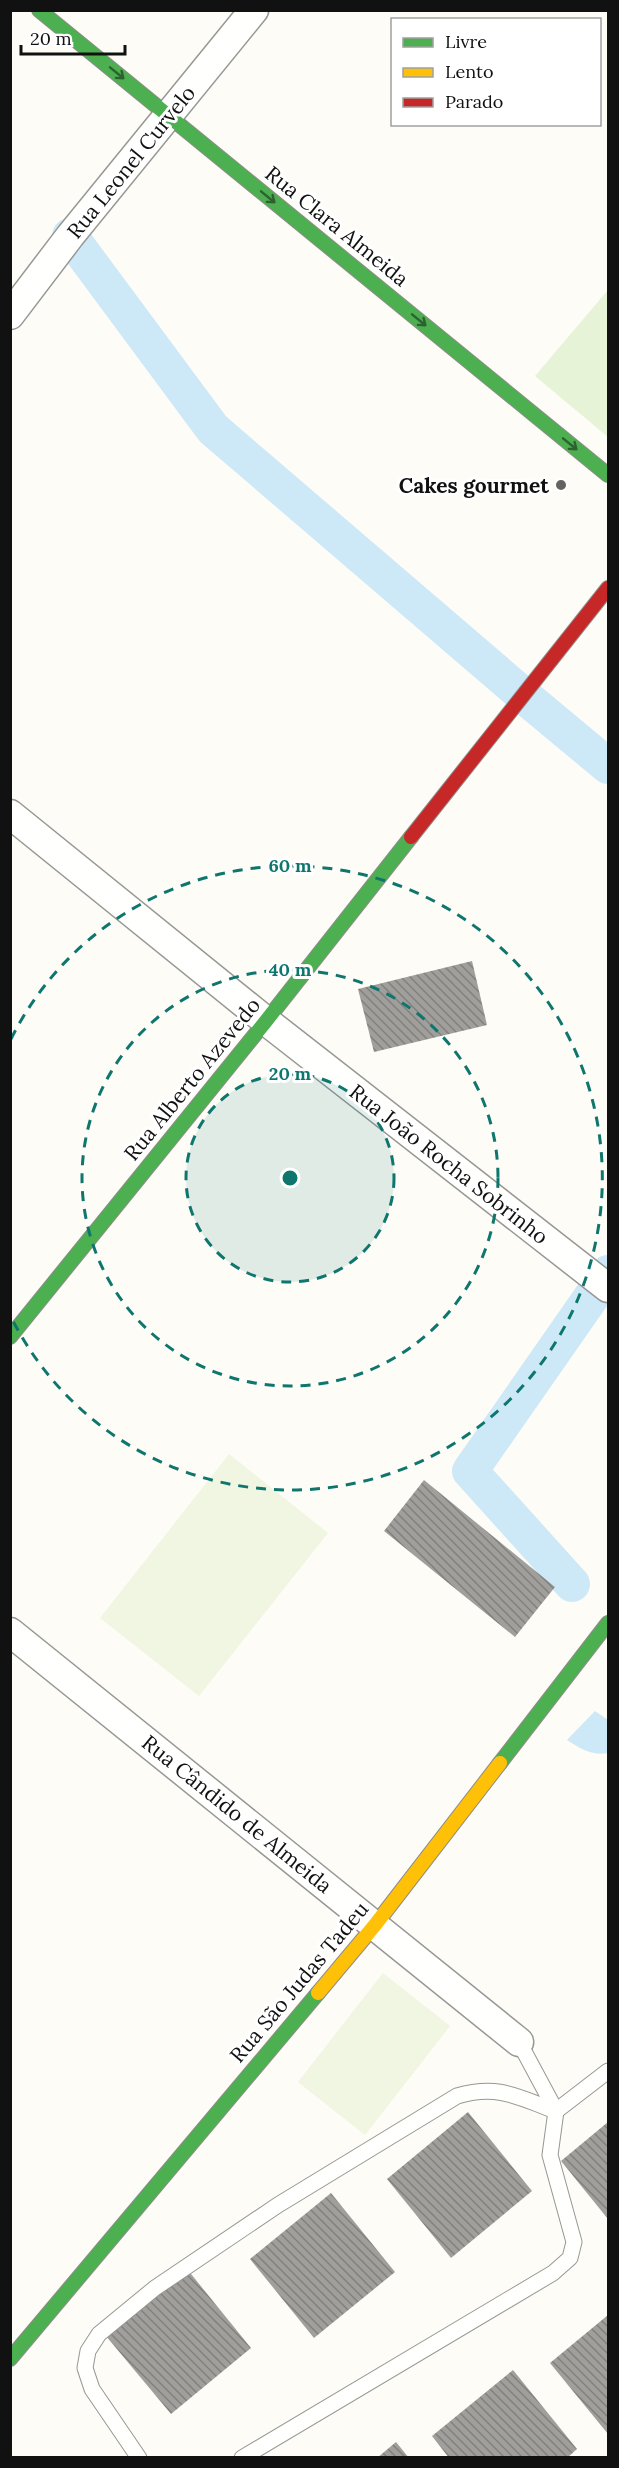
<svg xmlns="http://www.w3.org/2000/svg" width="619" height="2468" font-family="Lora,serif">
  <defs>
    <pattern id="building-back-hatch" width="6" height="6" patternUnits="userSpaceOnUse" patternTransform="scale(1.5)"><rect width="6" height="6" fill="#a19f9c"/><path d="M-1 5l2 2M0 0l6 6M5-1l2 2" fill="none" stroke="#82807e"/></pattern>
  </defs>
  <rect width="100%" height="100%" fill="#fdfcf7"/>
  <polygon fill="#e7f3d7" points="608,290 608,437 535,376"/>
  <g fill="#f0f6e1">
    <polygon points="229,1454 328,1533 199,1696 100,1618"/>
    <polygon points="383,1973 450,2026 365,2135 298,2082"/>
  </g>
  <path fill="#cde8f7" d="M595 1711 608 1720V1753C592 1756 581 1749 567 1740Z"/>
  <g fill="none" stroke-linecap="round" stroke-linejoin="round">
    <g stroke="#cde8f7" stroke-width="36">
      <polyline points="70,236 213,429 530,701 608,766"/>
      <polyline points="572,1584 470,1471 608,1273"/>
    </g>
  </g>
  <g fill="url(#building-back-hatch)">
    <polygon points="472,961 487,1025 374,1052 358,989"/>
    <polygon points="424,1480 555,1587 515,1637 384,1531"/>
    <polygon points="468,2112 532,2191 451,2258 387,2179"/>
    <polygon points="608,2122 608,2219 561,2161"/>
    <polygon points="331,2193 395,2272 314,2338 250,2259"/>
    <polygon points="187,2269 251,2348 171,2414 106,2336"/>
    <polygon points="608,2315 608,2434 550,2363"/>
    <polygon points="513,2370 577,2449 567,2458 449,2458 432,2436"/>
    <polygon points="396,2442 409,2458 377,2458"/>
  </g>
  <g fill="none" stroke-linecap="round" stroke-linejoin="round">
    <g stroke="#979795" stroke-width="17">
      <g id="lane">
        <path d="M139 2458 92 2389 85 2368 88 2351 99 2334 155 2288 278 2205 457 2096C499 2084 517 2097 556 2111L608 2071"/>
        <polyline points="242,2458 553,2273 570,2258 574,2242 550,2155 556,2111 519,2042"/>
      </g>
    </g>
    <g stroke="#979795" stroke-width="31">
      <g id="street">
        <polyline points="10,315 70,236 254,10"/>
        <polyline points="10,814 266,1021 608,1288"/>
        <polyline points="10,1632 519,2042"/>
      </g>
    </g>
    <g stroke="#8e8d8b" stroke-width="16">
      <g id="fast">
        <polyline points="39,10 608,475"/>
        <polyline points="10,1337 266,1021 411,837"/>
        <polyline points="500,1763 608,1623"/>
        <polyline points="10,2359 318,1993"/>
      </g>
    </g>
    <g stroke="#8e8d8b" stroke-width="16">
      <polyline id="slow" points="318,1993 375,1925 500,1763"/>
    </g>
    <g stroke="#8e8d8b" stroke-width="16">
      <polyline id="jam" points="411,837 608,588"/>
    </g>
    <use href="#lane" stroke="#fffffe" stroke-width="15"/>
    <use href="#street" stroke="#fffffe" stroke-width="28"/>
    <use href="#fast" stroke="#4caf50" stroke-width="14"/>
    <use href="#slow" stroke="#ffc107" stroke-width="14"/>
    <use href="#jam" stroke="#c62828" stroke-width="14"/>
  </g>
  <defs><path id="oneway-shaft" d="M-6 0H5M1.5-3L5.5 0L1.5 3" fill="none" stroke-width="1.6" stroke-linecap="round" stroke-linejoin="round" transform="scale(1.5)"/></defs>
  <g stroke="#2e6030">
    <use href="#oneway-shaft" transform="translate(117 73) rotate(39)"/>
    <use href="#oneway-shaft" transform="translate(268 197) rotate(39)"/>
    <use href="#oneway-shaft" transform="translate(419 320) rotate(39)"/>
    <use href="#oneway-shaft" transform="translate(570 444) rotate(39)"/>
  </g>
  <circle cx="290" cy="1178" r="104" fill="#0f766e" fill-opacity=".12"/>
  <g fill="none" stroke="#0f766e" stroke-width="3" stroke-dasharray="10 8">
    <circle cx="290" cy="1178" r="104"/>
    <circle cx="290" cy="1178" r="208"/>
    <path d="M11 1039A312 312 0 1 1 11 1317"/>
  </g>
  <circle fill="#646362" stroke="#fff" stroke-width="2" cx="561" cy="485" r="6"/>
  <g text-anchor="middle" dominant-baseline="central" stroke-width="6" stroke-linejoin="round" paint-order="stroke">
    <g font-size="21" fill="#111" stroke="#fff">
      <text transform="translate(131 162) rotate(-51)">Rua Leonel Curvelo</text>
      <text transform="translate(337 226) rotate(39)">Rua Clara Almeida</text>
      <text transform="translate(192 1079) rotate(-51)">Rua Alberto Azevedo</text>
      <text transform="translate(449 1164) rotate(38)">Rua João Rocha Sobrinho</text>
      <text transform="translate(237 1814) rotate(39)">Rua Cândido de Almeida</text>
      <text transform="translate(299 1982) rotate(-50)">Rua São Judas Tadeu</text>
    </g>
    <g font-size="21" font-weight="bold" fill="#111" stroke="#fff" text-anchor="end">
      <text x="549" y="485">Cakes gourmet</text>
    </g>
  </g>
  <circle cx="290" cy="1178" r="9" fill="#0f766e" stroke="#fff" stroke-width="3"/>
  <g font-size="18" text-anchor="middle" font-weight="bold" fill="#0f766e" stroke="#fff" stroke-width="6" stroke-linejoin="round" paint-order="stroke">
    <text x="290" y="872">60 m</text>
    <text x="290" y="976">40 m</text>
    <text x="290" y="1080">20 m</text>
  </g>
  <rect width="619" height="2468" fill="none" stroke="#111111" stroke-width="24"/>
  <rect x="391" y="18" width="210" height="108" fill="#ffffff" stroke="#a0a0a0" stroke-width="1.5"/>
  <rect x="403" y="38" width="30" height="9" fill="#4caf50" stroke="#a0a0a0" stroke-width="1.5"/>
  <text x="445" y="48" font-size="18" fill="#111111">Livre</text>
  <rect x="403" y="68" width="30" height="9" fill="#ffc107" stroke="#a0a0a0" stroke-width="1.5"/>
  <text x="445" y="78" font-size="18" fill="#111111">Lento</text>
  <rect x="403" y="98" width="30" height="9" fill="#c62828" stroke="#a0a0a0" stroke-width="1.5"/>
  <text x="445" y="108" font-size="18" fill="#111111">Parado</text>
  <path d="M21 45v9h104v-9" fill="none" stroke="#111111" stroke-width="3"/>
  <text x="30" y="45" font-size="18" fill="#111111" stroke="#ffffff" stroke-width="4.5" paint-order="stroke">20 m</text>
</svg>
